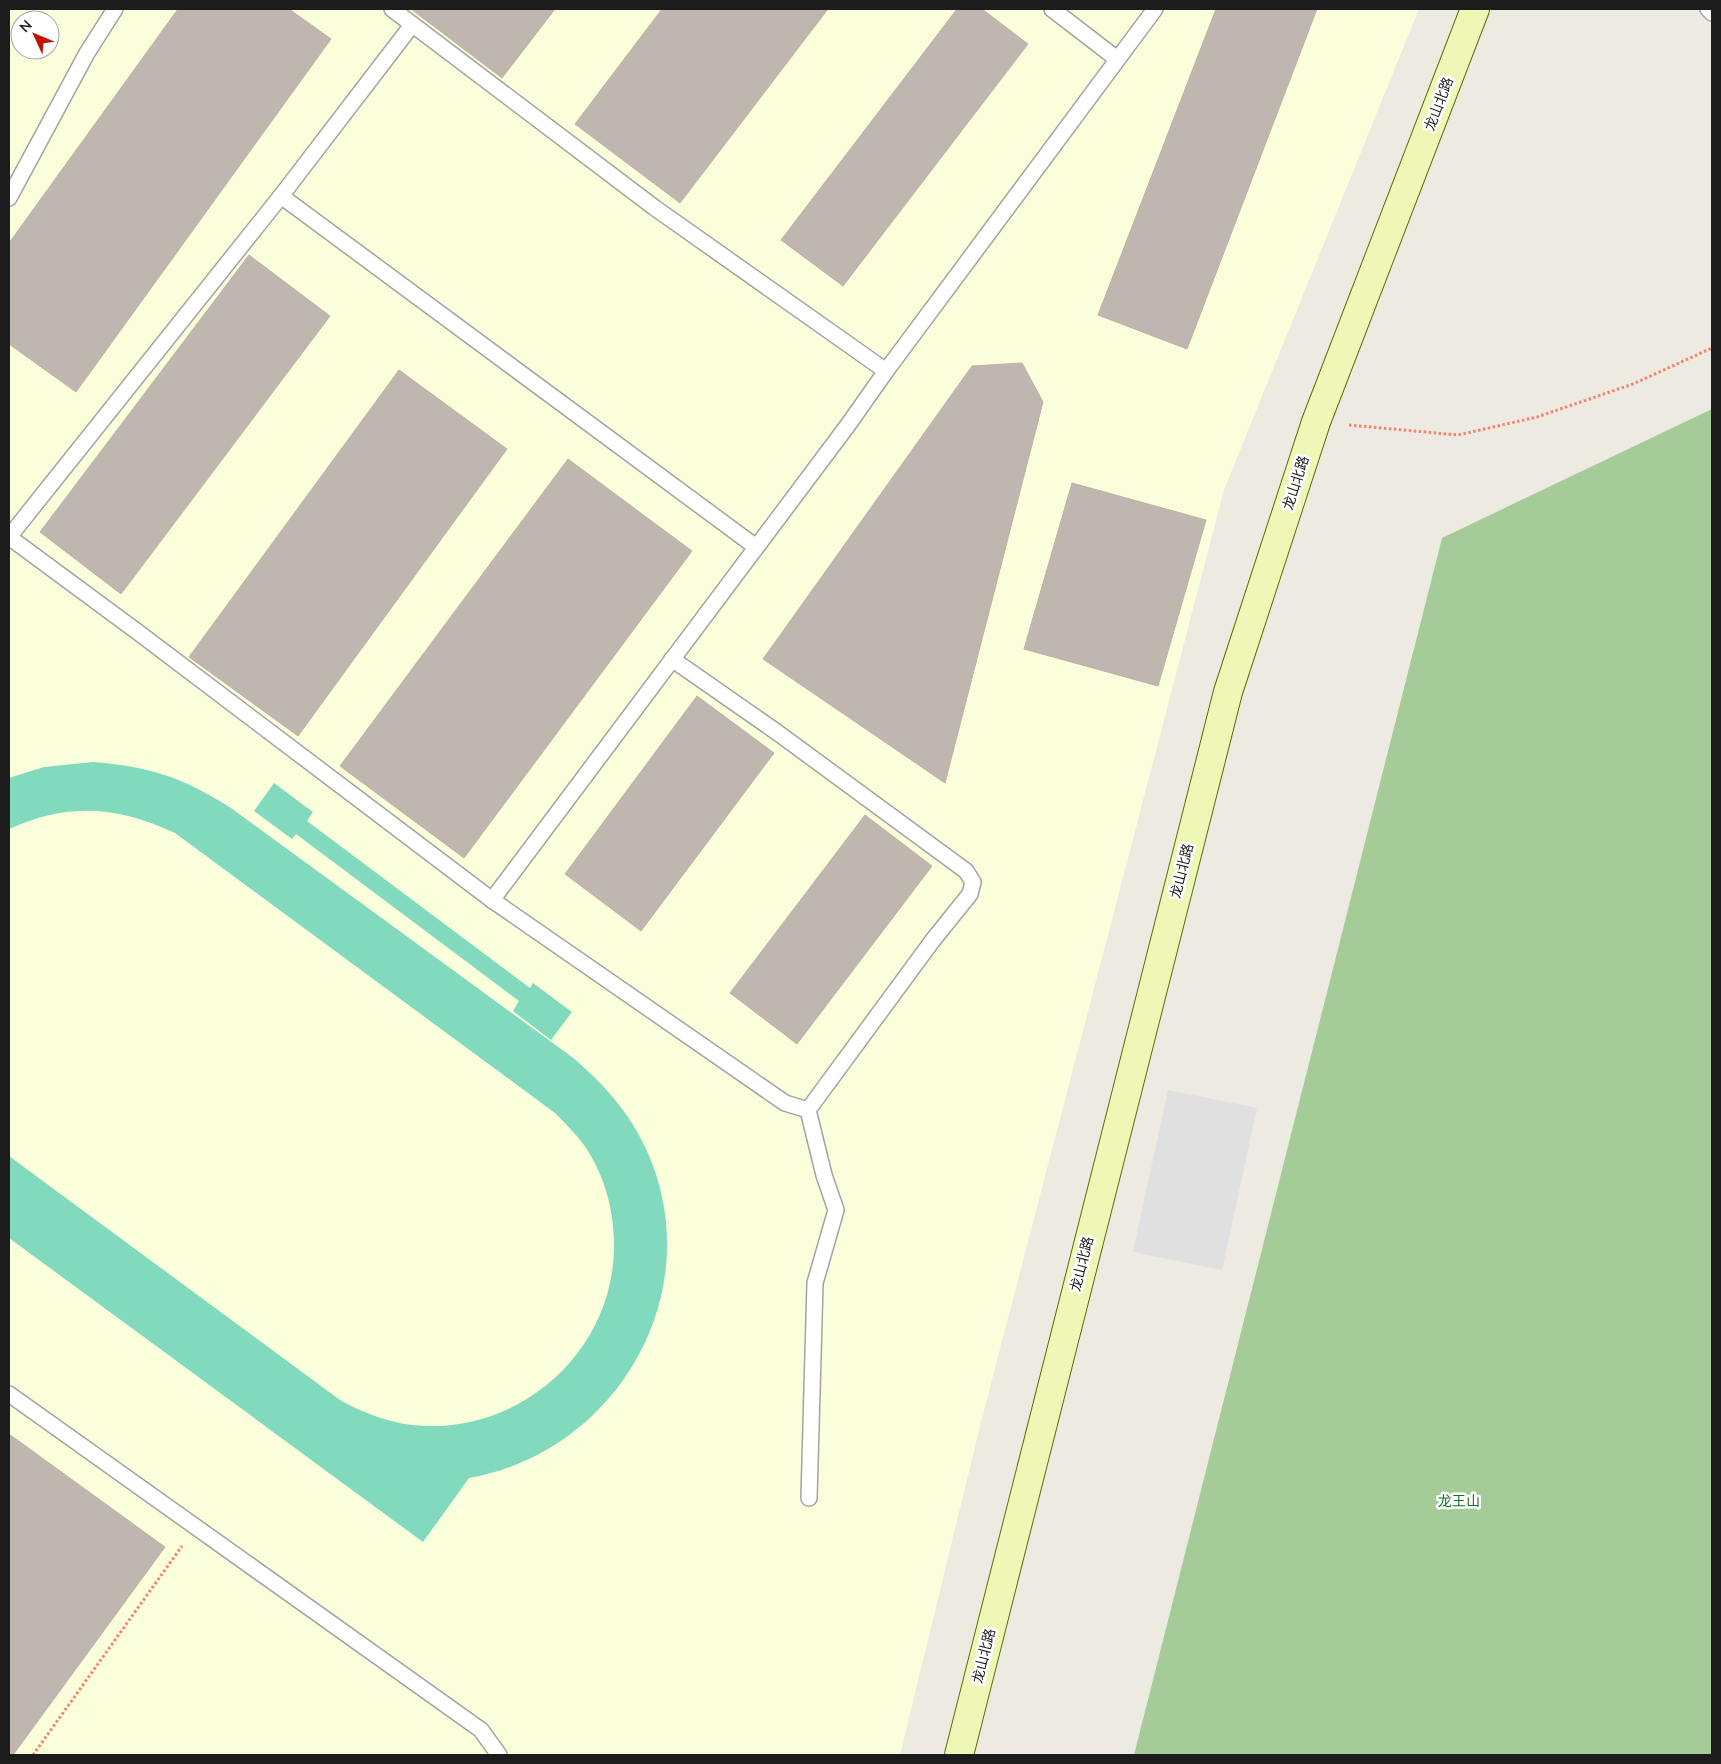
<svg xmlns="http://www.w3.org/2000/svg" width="1721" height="1764" font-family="'Nunito Sans','Noto Sans SC',sans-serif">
  <rect width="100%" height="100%" fill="#edeae2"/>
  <path fill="#fbfedb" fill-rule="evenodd" d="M9 9H1419L1224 490 981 1422 900 1755H9ZM20 20H50V50H20Z"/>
  <polygon fill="#a4cb98" points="1712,409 1712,1755 1134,1755 1442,538"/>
  <g fill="#82dabe">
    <path d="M93 762C149 766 184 778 231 808L572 1057C604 1084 630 1113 647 1151 710 1291 618 1452 469 1478L423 1542 9 1238V1156L340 1400C367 1415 395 1425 426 1426 528 1429 615 1346 614 1244 614 1208 603 1170 581 1141 573 1131 564 1122 555 1113L175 833C118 806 68 802 9 829V778L44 767Z"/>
    <polygon points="274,783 313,812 307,821 530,988 533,983 572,1012 551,1040 513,1011 519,1001 296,834 292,839 254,811"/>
  </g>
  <polygon fill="#e0e0e0" points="1168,1090 1257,1108 1222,1270 1133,1252"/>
  <g fill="#beb6af" stroke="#beb2a5">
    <polygon points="178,9 289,9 331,39 76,392 9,344 9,243"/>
    <polygon points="411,9 555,9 502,78"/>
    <polygon points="662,9 828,9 680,203 575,124"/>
    <polygon points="957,9 982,9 1028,44 843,286 781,240"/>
    <polygon points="1216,9 1317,9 1187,349 1098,315"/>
    <polygon points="249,255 330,316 121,594 40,532"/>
    <polygon points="1022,363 1043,402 945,783 763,659 972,366"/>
    <polygon points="399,370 507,449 298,736 189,657"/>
    <polygon points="568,459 692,551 464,858 340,766"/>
    <polygon points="1072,483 1206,520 1158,686 1024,649"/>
    <polygon points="697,696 774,753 641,931 565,874"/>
    <polygon points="865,815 932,866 797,1044 730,993"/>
    <polygon points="9,1434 165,1547 13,1755 9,1755"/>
  </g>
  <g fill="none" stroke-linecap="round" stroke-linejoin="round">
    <g stroke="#a3a3a3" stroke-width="18">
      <g id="lane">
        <polyline points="392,9 655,208 886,371"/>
        <polyline points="1052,9 1117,59"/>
        <polyline points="1708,9 1712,13"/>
        <polyline points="281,196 756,547"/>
        <polyline points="9,198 87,53 115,9"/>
        <polyline points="9,537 139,633 492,900 785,1103 808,1110 824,1175 836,1210 815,1283 809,1498"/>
        <polyline points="9,537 281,196 412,25"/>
        <polyline points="672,659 778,733 966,871 973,882 970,894 933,940 808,1110"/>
        <polyline points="492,900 848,425 886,371 1155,9"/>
        <polyline points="9,1394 481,1730 499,1755"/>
      </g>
    </g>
    <g stroke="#5c6e08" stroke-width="30">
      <polyline id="secondary" points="959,1755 1228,692 1316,422 1475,9"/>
    </g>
    <g stroke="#f4836c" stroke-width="3" stroke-dasharray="2.5 2.5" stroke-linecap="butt">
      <polyline points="1349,425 1458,435 1537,417 1633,384 1712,348"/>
      <polyline points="33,1755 182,1546"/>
    </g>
    <use href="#lane" stroke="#fff" stroke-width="15"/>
    <use href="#secondary" stroke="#eff7b7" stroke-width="28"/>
  </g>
  <g text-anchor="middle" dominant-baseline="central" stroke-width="5" stroke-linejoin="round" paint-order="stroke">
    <g font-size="14" fill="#1c1c1c" stroke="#fff">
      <text transform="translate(1439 104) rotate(-69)">龙山北路</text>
      <text transform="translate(1296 483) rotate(-72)">龙山北路</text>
      <text transform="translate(1182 871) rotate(-76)">龙山北路</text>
      <text transform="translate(1082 1264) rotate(-76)">龙山北路</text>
      <text transform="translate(984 1656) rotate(-76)">龙山北路</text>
    </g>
    <g font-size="14" fill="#0f761e" stroke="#fff">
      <text x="1459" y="1501">龙王山</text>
    </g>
  </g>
  <rect width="1721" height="1764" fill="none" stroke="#1c1c1c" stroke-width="20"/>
  <g transform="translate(35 35) rotate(314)"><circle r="24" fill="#ffffff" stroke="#a4a4a4"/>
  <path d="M0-4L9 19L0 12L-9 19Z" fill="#c11407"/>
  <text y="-8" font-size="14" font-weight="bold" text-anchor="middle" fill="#1c1c1c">N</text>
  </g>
</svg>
